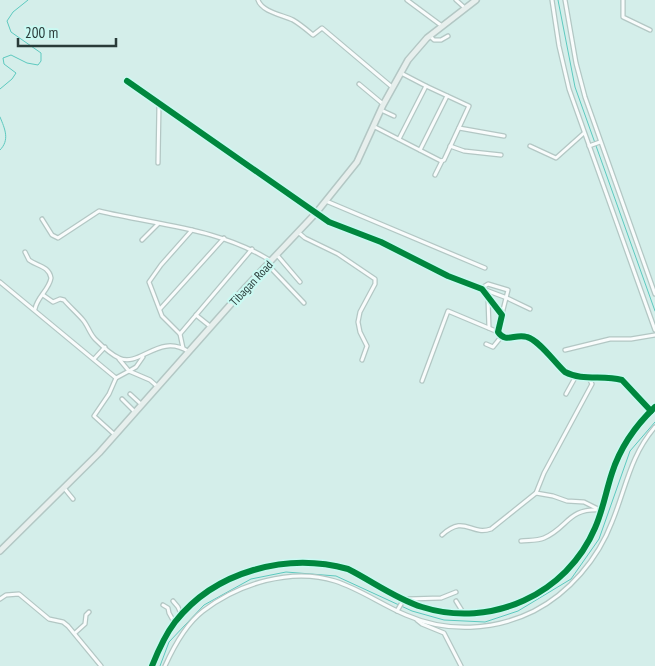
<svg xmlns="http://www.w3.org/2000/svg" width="655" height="666" font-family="'PT Sans Narrow',sans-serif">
  <rect width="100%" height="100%" fill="#d4eeea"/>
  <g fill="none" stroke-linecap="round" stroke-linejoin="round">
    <g stroke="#5dc9bf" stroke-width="1">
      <polyline points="558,0 575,87 655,311"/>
      <polyline points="0,89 12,79 16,73 4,64 3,58 11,55 27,63 38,65 41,61 41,53 11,32 7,21 13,12 28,0"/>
      <path d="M0 117C5 129 10 140 0 150"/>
      <polyline points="160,666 169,642 204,605 251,579 286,572 336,576 412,611 444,620 485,622 518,611 571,579 599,539 630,451 655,422"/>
    </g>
    <g stroke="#b3c7c4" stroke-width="5.5">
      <g id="minor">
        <path d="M258 0C262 12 283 15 293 20 300 24 307 30 313 35L322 28 392 87"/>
        <polyline points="407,0 442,26"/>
        <polyline points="456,0 465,8"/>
        <polyline points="552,0 559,46 569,89 655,330"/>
        <polyline points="565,0 576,63 585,97 655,294"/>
        <polyline points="623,0 623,17 650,30"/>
        <polyline points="430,36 434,40 441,40 448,36"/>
        <path d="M127 81 329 222 381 242 448 276 482 289 502 315 498 332C506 344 515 333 527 337 539 340 555 363 565 372 582 381 603 375 622 380L651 411"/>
        <polyline points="359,84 383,104"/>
        <polyline points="381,110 394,116"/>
        <polyline points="373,126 441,161 444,160 469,106 426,86 401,73"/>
        <polyline points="459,128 504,136"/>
        <polyline points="399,139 426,86"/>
        <polyline points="450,146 464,151 501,155"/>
        <polyline points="530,146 556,158 584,133"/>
        <polyline points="589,146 600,142"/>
        <polyline points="420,150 447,96"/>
        <polyline points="158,163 159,104"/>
        <polyline points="435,175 442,161"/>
        <polyline points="326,201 485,268"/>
        <path d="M42 219 52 235 58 238 99 211C157 225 219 228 271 261"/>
        <polyline points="298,232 305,238 338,254 375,279 375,284 360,312 358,322 360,332 367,346 362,360"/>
        <polyline points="142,240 158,224"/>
        <path d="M25 252 29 260C37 266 49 266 51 278 49 290 37 297 35 309"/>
        <polyline points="277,255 300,282"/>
        <polyline points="268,265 304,303"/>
        <polyline points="0,282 116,378 109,394 94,416 115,435"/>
        <polyline points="480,289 488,284 508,290 502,314"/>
        <polyline points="483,289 507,298 530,309"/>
        <path d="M43 295 53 302 60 299 64 300C70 307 77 313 83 320 88 326 90 334 95 339 101 345 112 355 119 358 140 368 159 332 189 352"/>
        <polyline points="488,299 489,328"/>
        <polyline points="160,309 224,238"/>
        <polyline points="196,315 211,327"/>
        <polyline points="180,334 252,249"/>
        <polyline points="486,344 493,347 501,337"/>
        <polyline points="183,348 180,334 162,316 149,282 161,265 192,230"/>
        <polyline points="565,350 610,339 631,339 655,335"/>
        <polyline points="94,359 105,347"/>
        <polyline points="119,359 129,371 136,367 143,357"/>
        <polyline points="116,378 129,371 150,380 158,387"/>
        <polyline points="422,381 448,311 498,332"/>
        <polyline points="130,394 142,405"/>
        <polyline points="566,394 576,376"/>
        <polyline points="122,399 135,412"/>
        <polyline points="64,488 73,499"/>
        <polyline points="536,493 553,496 567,501 584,502 598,509"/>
        <path d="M442 535C465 514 470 536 491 529L536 493 544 473 592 384 589 378"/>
        <path d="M521 541C528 540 537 541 544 538 569 527 567 508 601 510"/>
        <polyline points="0,599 6,595 19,594 49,619 63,622 68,626 101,666"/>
        <polyline points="408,599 441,598 456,592"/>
        <polyline points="173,601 178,607 181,614"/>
        <polyline points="456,601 464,614"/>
        <polyline points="163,605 168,608 169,613 174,622"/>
        <polyline points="397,611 404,599"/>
        <polyline points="417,620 422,624 444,633 461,666"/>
        <polyline points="75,633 85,624 86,615 89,612"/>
        <path d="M152 666C158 651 165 635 175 622 215 571 287 552 348 569 372 581 396 599 422 607 491 629 567 594 595 528 603 510 606 491 612 473 620 448 635 426 655 407"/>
        <path d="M165 666C174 646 186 624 203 611 238 584 291 567 335 581 360 589 382 605 406 615 447 633 494 631 534 611 569 593 598 559 612 522 626 488 630 456 655 427"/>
      </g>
    </g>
    <g stroke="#b3c7c4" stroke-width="8">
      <polyline id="secondary" points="0,551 99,453 246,287 316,213 357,162 383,105 408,60 427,38 476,0"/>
    </g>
    <use href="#minor" stroke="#f9fcfc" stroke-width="3"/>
    <use href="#secondary" stroke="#e7efed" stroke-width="5"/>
    <g stroke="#caf9f2" stroke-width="9">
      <g id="cycleway">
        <path d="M127 81 329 222 381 242 448 276 482 289 502 315 498 332C506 344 515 333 527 337 539 340 555 363 565 372 582 381 603 375 622 380L651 411"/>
        <path d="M152 666C158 651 165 635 175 622 215 571 287 552 348 569 372 581 396 599 422 607 491 629 567 594 595 528 603 510 606 491 612 473 620 448 635 426 655 407"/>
      </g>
    </g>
    <use href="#cycleway" stroke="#00873e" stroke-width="6"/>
  </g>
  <g text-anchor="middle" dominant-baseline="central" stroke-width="4.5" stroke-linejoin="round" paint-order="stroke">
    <g font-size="12" fill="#293b39" stroke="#caf9f2">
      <text transform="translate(251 283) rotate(-47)">Tibagan Road</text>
    </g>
  </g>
  <path d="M18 38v8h98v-8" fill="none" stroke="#293b39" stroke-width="2.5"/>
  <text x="25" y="38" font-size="15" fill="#293b39" stroke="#caf9f2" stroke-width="4" paint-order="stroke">200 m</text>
</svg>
